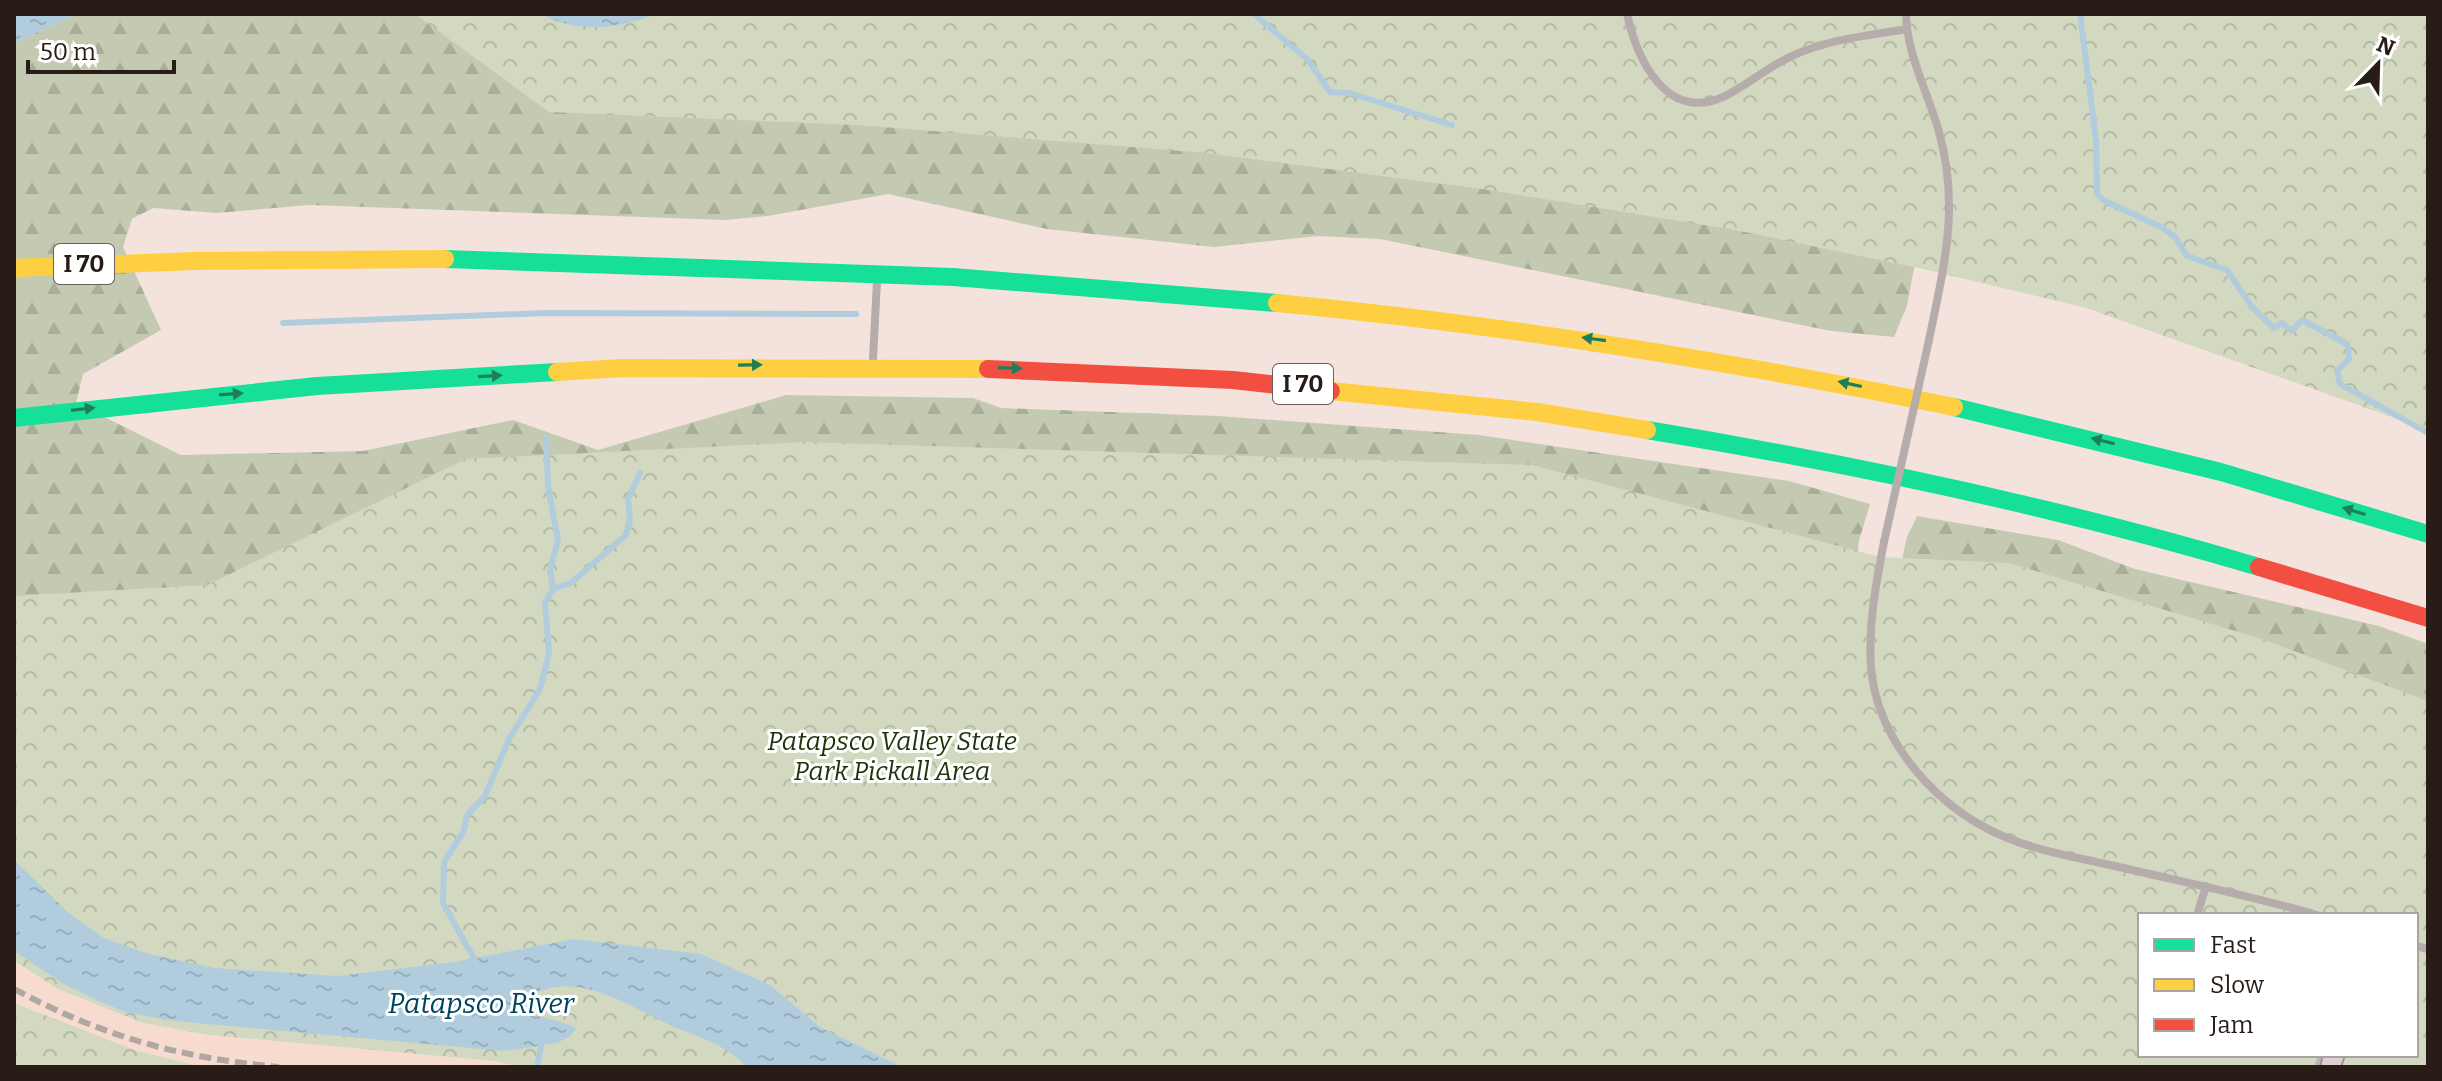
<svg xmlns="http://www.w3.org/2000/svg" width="2442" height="1081" font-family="Bitter,serif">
  <defs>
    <pattern id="forest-firs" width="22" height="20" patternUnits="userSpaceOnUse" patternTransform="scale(2)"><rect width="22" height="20" fill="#c4cab1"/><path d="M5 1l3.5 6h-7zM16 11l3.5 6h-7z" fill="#a8ad98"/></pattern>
    <pattern id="park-crowns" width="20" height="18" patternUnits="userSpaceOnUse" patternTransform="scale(2)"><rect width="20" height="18" fill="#d3d9c0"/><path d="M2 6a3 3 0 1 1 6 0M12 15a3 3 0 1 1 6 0" fill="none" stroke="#b5baa4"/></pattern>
    <pattern id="water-ripples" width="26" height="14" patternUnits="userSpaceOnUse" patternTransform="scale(2)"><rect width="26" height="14" fill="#b0ccdd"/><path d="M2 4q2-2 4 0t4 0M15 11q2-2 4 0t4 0" fill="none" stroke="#97afbd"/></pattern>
  </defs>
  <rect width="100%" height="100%" fill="#f4e3dc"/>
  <polygon fill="#f7dbcf" points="14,961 58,989 143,1023 209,1035 494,1061 519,1067 203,1067 137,1051 27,1011 14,1003"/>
  <g fill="url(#forest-firs)">
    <polygon points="77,14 1595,14 1918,247 1907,306 1894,337 1831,331 1380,239 1318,236 1214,247 1047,229 888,194 768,216 725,220 310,205 217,213 153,208 132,219 123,247 161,330 83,374 76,403 181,455 363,451 513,420 598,450 786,395 973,398 1001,408 1218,416 1479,435 1789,481 1870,504 1859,541 1848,642 14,860 14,43"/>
    <polygon points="1917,516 2058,540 2135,569 2379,626 2428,644 2428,812 1892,603 1907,537"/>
  </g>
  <g fill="url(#park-crowns)" fill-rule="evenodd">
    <polygon points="415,14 2428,14 2428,430 2086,308 1923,269 1735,230 1489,190 1206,153 858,125 549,112"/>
    <path d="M806 442 1532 465 1880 557 2009 563 2262 639 2428 701V1067H519L494 1061 209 1035 143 1023 58 989 14 961V596L207 585 466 459ZM2140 915H2416V1055H2140Z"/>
    <polygon points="14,1003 137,1051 203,1067 14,1067"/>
  </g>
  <g fill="url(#water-ripples)">
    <polygon points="14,14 77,14 14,43"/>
    <path d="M541 14H656C618 29 578 34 541 14Z"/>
    <path d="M14 860 70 914 104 938 145 953 214 968 337 976 454 962 574 939 701 954 770 985 820 1027 902 1067H747C725 1044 701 1038 672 1026 631 1008 573 965 528 999V1012C544 1020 561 1019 576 1028L571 1036 557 1043 504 1051 175 1021 128 1013 94 999 62 983 14 951Z"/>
  </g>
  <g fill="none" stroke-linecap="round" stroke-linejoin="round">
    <g stroke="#b0ccdd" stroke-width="6">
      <polyline points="1254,14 1308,60 1330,92 1349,93 1452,125"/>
      <polyline points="2080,14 2096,140 2097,194 2103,200 2163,228 2175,237 2187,256 2227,270 2252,307 2274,328 2282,323 2292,331 2302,320 2347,344 2349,359 2337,371 2340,384 2428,433"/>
      <polyline points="283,323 546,313 856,314"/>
      <polyline points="546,438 548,486 558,540 550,570 553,589"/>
      <polyline points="477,964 443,903 444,862 464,831 467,815 485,796 509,739 540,689 549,653 545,603 553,589 571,583 626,535 630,519 628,499 640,473"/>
      <polyline points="537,1067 541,1046 538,1040"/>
    </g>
    <g stroke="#b6acac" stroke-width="8">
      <path d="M1627 14C1637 59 1666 122 1723 97 1747 86 1767 67 1792 56 1827 39 1868 36 1906 29"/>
      <path d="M1906 14C1907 56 1928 92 1939 132 1960 207 1944 266 1929 340"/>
      <polyline points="873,359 877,281"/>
      <path d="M1884 542C1876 583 1868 626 1871 668 1878 743 1938 809 2005 837 2038 851 2075 857 2110 865 2179 881 2249 895 2317 915"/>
      <polyline points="2197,915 2206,886"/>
      <polyline points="2416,946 2428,949"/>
    </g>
    <g stroke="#16e098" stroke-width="18">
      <polyline points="445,259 953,277 1277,303"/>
      <polyline points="1954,407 2221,472 2428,534"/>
      <polyline points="14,418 317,386 557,372"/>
      <path d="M1647 430C1854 464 2058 507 2259 567"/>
    </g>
    <g stroke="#ffcf43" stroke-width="18">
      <polyline points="14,268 195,261 445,259"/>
      <path d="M1277 303C1505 325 1730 361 1954 407"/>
      <polyline points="557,372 622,368 988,369"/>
      <polyline points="1331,391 1537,412 1647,430"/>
    </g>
    <g stroke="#f24e42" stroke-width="18">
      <polyline points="988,369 1233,380 1331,391"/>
      <polyline points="2259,567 2428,618"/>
    </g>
    <path stroke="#b0a6a4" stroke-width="6" stroke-dasharray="12 6" stroke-linecap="butt" d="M14 989C102 1036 179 1058 279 1067"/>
    <polyline stroke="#b6acac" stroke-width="8" points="1884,542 1929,340"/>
  </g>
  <polygon fill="#bfb3b5" points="2318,1055 2345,1055 2341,1067 2314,1067"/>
  <polygon fill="#ded0d2" stroke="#9b9293" stroke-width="2" points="2323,1055 2345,1055 2341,1067 2320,1067"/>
  <defs><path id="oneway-solid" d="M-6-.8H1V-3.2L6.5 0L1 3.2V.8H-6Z" transform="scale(2)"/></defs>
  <g fill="#207e57">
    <use href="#oneway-solid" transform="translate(1594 339) rotate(-172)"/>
    <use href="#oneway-solid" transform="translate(750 365) rotate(-1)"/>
    <use href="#oneway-solid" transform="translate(1010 368) rotate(2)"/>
    <use href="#oneway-solid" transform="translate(490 376) rotate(-3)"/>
    <use href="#oneway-solid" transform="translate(1850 384) rotate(-168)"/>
    <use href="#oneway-solid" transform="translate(231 394) rotate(-4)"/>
    <use href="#oneway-solid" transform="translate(83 409) rotate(-7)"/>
    <use href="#oneway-solid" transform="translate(2103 441) rotate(-166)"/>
    <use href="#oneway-solid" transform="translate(2354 511) rotate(-163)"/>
  </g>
  <g text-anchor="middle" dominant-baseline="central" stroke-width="6" stroke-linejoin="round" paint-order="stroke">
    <g fill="#fff" stroke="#69605c" stroke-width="2">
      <rect x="54" y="244" width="60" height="40" rx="6"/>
      <rect x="1273" y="364" width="60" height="40" rx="6"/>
    </g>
    <g font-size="24" font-weight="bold" fill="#291c16">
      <text x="84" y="264">I 70</text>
      <text x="1303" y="384">I 70</text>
    </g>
    <g font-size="26" font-style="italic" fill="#1e3509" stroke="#fff">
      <text x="892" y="741">Patapsco Valley State<tspan x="892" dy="30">Park Pickall Area</tspan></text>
    </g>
    <g font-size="28" font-style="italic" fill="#00435e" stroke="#fff">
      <text x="481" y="1003">Patapsco River</text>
    </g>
  </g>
  <rect width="2442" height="1081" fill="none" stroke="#291c16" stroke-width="32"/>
  <rect x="2138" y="913" width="280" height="144" fill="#ffffff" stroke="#a9a4a2" stroke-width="2"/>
  <rect x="2154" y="939" width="40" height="12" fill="#16e098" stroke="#a9a4a2" stroke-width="2"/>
  <text x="2210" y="953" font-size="24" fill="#291c16">Fast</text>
  <rect x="2154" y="979" width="40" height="12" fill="#ffcf43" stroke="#a9a4a2" stroke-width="2"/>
  <text x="2210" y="993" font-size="24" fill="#291c16">Slow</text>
  <rect x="2154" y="1019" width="40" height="12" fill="#f24e42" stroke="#a9a4a2" stroke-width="2"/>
  <text x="2210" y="1033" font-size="24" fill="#291c16">Jam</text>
  <g transform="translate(2378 64) rotate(23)" stroke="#ffffff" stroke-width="6" paint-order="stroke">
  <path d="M0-6L14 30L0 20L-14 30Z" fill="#291c16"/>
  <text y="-12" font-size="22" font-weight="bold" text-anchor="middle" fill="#291c16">N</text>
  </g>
  <path d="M28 60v12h146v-12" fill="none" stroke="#291c16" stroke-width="4"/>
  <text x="40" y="60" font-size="24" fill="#291c16" stroke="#ffffff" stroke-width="6" paint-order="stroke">50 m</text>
</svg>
